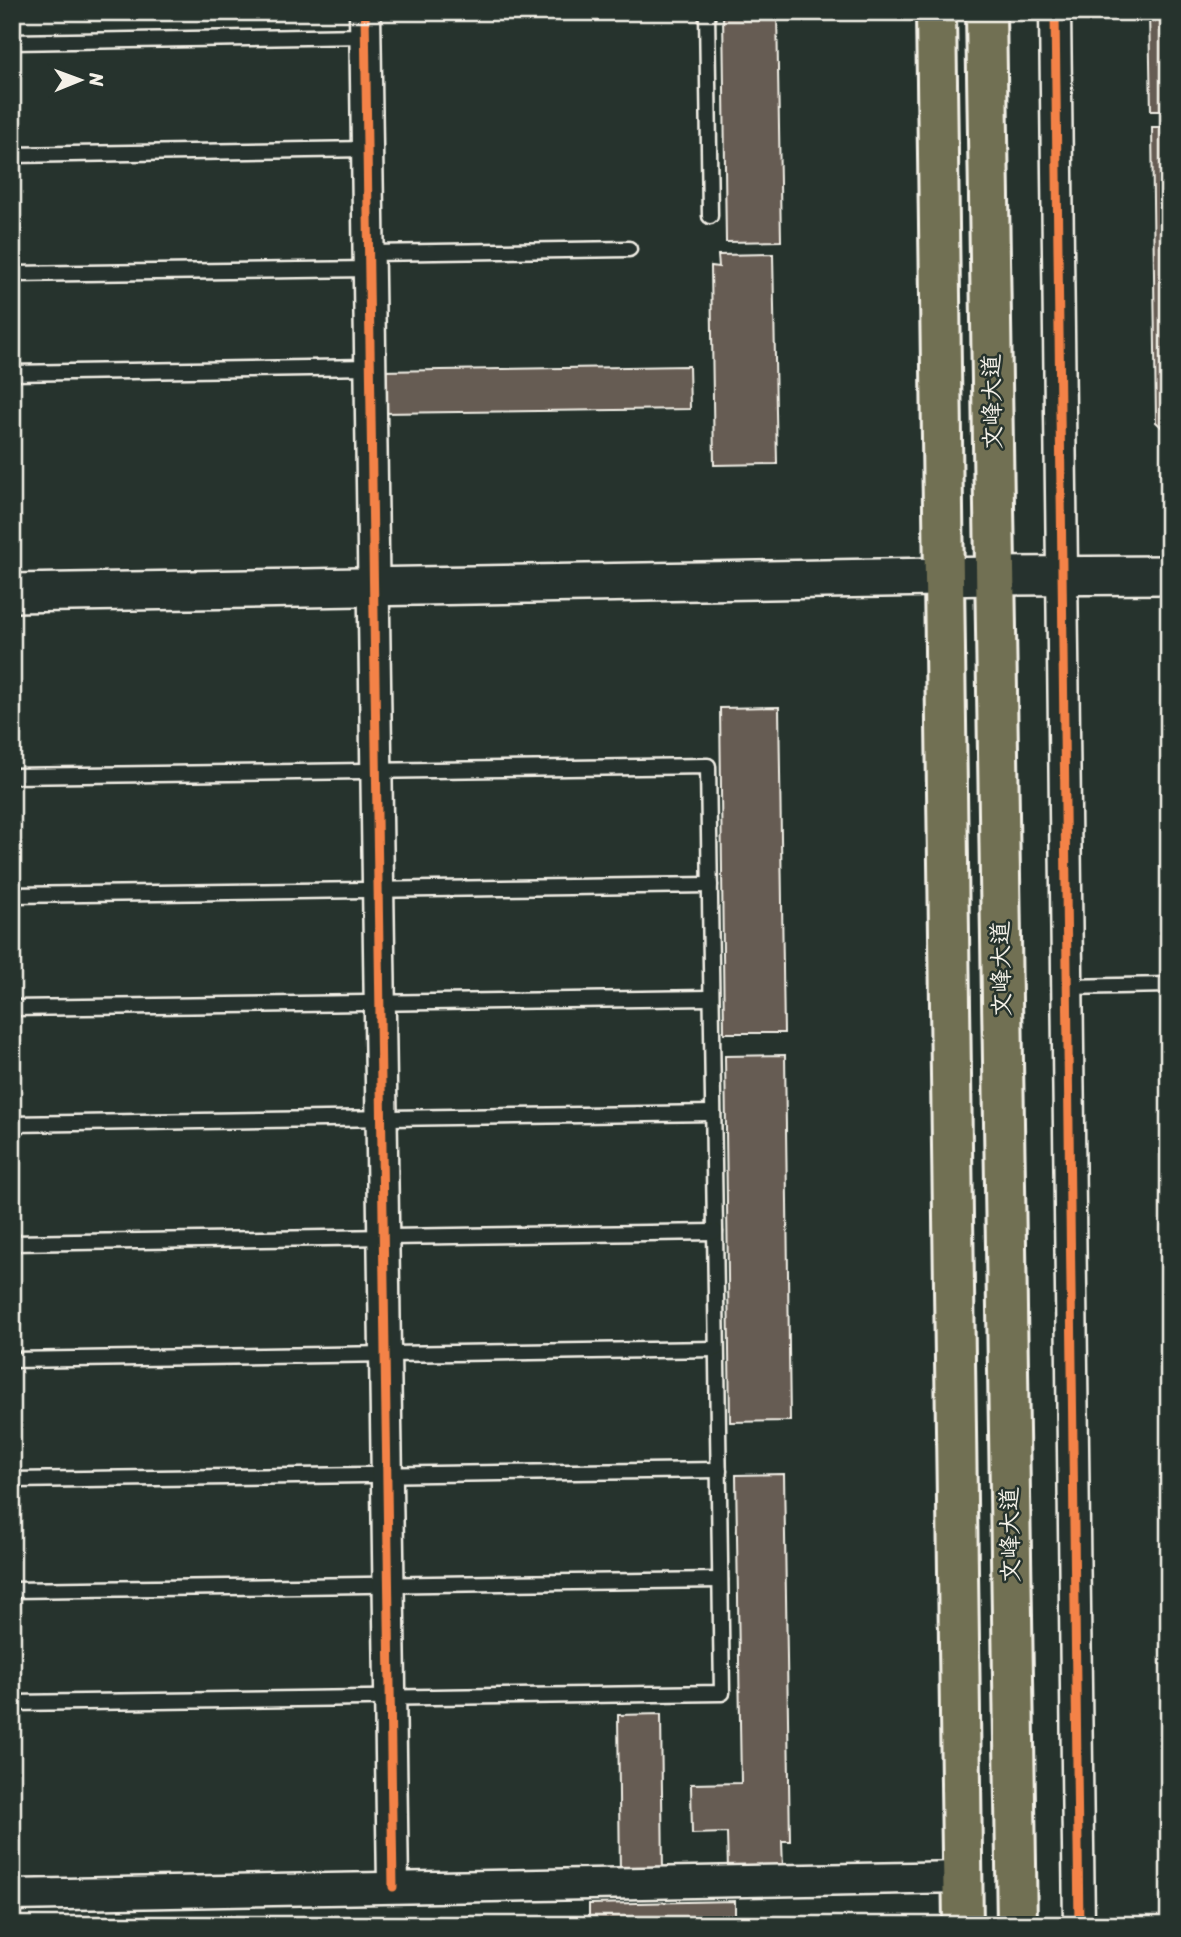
<svg xmlns="http://www.w3.org/2000/svg" width="1181" height="1937" font-family="Sriracha,'LXGW WenKai TC',sans-serif">
  <rect width="100%" height="100%" fill="#26332d"/>
  <filter id="ink" filterUnits="userSpaceOnUse"><feTurbulence type="fractalNoise" baseFrequency=".0143" numOctaves="2"/><feDisplacementMap in="SourceGraphic" scale="14" xChannelSelector="R" yChannelSelector="G"/><feConvolveMatrix kernelMatrix="1 2 1 2 8 2 1 2 1" color-interpolation-filters="sRGB"/></filter>
  <g filter="url(#ink)">
    <g fill="#665b52" stroke="#f4f1e8" stroke-width="2">
      <polygon points="723,12 777,12 781,241 726,242"/>
      <polygon points="1149,12 1169,12 1169,111 1151,111"/>
      <polygon points="1152,127 1169,127 1169,434 1156,422"/>
      <polygon points="773,254 777,464 714,465 711,266 719,267 718,255"/>
      <polygon points="689,366 690,409 381,413 381,371"/>
      <polygon points="779,707 784,1033 724,1033 720,708"/>
      <polygon points="785,1055 790,1421 730,1422 725,1056"/>
      <polygon points="784,1474 790,1841 782,1841 783,1868 728,1869 727,1833 692,1834 691,1784 741,1783 736,1475"/>
      <polygon points="661,1714 663,1873 620,1874 618,1715"/>
      <polygon points="735,1901 735,1925 589,1925 589,1904"/>
    </g>
    <g fill="none" stroke-linecap="round" stroke-linejoin="round">
      <g stroke="#f4f1e8" stroke-width="19">
        <g id="service">
          <polyline points="707,12 710,216"/>
          <polyline points="12,42 366,36"/>
          <polyline points="12,155 368,149"/>
          <polyline points="369,253 629,249"/>
          <polyline points="12,274 369,269"/>
          <polyline points="12,373 371,367"/>
          <polyline points="12,776 708,766 722,1693 12,1703"/>
          <polyline points="12,895 710,885"/>
          <polyline points="1066,987 1169,985"/>
          <polyline points="12,1008 711,998"/>
          <polyline points="12,1124 713,1113"/>
          <polyline points="12,1243 715,1232"/>
          <polyline points="12,1360 716,1349"/>
          <polyline points="12,1480 719,1470"/>
          <polyline points="12,1590 720,1580"/>
        </g>
      </g>
      <g stroke="#f4f1e8" stroke-width="35">
        <g id="minor">
          <polyline points="365,12 393,1887"/>
          <polyline points="1055,12 1079,1925"/>
          <polyline points="12,1895 963,1877"/>
        </g>
      </g>
      <g stroke="#f4f1e8" stroke-width="42">
        <polyline id="tertiary" points="12,593 994,576 1169,575"/>
      </g>
      <g stroke="#f4f1e8" stroke-width="44">
        <g id="primary">
          <polyline points="936,12 963,1925"/>
          <polyline points="986,12 1017,1925"/>
        </g>
      </g>
      <use href="#service" stroke="#26332d" stroke-width="14"/>
      <use href="#minor" stroke="#26332d" stroke-width="30"/>
      <use href="#tertiary" stroke="#26332d" stroke-width="37"/>
      <use href="#primary" stroke="#716f52" stroke-width="38"/>
      <g stroke="#26332d" stroke-width="13">
        <g id="cycleway">
          <polyline points="365,12 393,1887"/>
          <polyline points="1055,12 1079,1925"/>
        </g>
      </g>
      <use href="#cycleway" stroke="#f48246" stroke-width="9"/>
    </g>
  </g>
  <g text-anchor="middle" dominant-baseline="central" stroke-width="5" stroke-linejoin="round" paint-order="stroke">
    <g font-size="24" fill="#f4f1e8" stroke="#26332d">
      <text transform="translate(992 402) rotate(-91)">文峰大道</text>
      <text transform="translate(1001 969) rotate(-91)">文峰大道</text>
      <text transform="translate(1010 1535) rotate(-91)">文峰大道</text>
    </g>
  </g>
  <rect width="1181" height="1937" fill="none" stroke="#26332d" stroke-width="42"/>
  <rect x="21" y="21" width="1139" height="1895" fill="none" stroke="#f4f1e8" stroke-width="2.5" filter="url(#ink)"/>
  <g transform="translate(80 80) rotate(89)" stroke="#26332d" stroke-width="5" paint-order="stroke">
  <path d="M0-5L12 26L0 18L-12 26Z" fill="#f4f1e8"/>
  <text y="-10" font-size="19" font-weight="bold" text-anchor="middle" fill="#f4f1e8">N</text>
  </g>
</svg>
